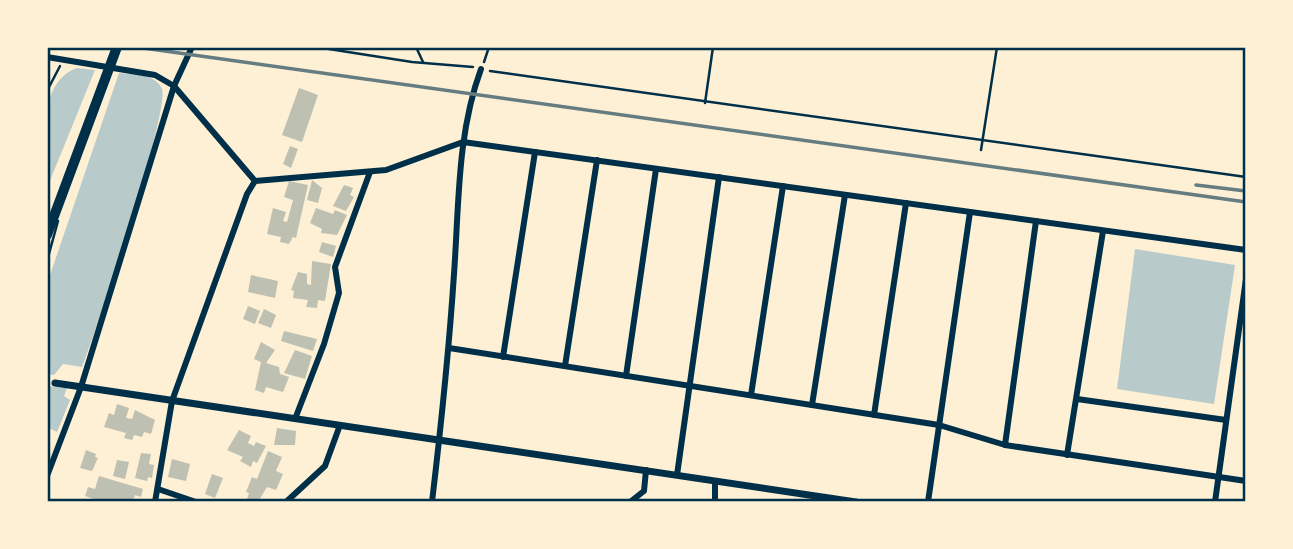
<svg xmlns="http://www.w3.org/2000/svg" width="1293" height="549" font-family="'DM Sans',sans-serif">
  <rect width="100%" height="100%" fill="#fdf0d5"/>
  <g fill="#b9caca">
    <path d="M77 68 95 70 47 188C47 152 34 83 77 68Z"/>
    <path d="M119 73C134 75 155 73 162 89 170 110 95 334 82 367L63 364 54 375 47 374V284Z"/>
    <polygon points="1135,249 1235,265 1214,404 1117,389"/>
    <polygon points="47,386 67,388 64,396 70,400 57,432 47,427"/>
  </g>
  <g fill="#bec0b2">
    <polygon points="299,88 318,95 302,142 282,135"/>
    <polygon points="290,146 298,149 291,168 283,164"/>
    <polygon points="312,180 322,188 318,203 307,200"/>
    <polygon points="289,181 308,185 296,238 293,237 289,244 280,242 281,237 267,234 273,208 286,212 283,221 287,222 293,200 284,197"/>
    <polygon points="344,185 353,188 350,195 354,197 346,211 333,206"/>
    <polygon points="316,208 333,214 335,210 347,215 337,235 321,233 322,229 310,223"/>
    <polygon points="322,242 336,246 333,257 319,252"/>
    <polygon points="312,261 331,264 325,301 318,300 317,308 306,307 308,300 293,298 294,291 291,290 298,272 307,274 307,284 311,285"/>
    <polygon points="251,275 278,281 275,298 248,292"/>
    <polygon points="248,306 260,311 255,324 243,319"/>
    <polygon points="264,309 276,315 271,328 258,323"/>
    <polygon points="284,331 317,339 313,351 281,341"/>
    <polygon points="261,342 275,350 266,363 279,367 280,374 289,377 283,392 266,387 264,393 255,390 261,362 254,359"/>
    <polygon points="295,350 312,356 305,379 284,373"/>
    <polygon points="117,404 129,408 126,418 132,419 135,410 155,420 151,434 144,432 142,437 134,435 132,440 124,438 126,433 104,427 109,413 114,415"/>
    <polygon points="277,428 296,431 295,445 274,445"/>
    <polygon points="239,430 251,436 248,443 254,446 256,442 266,446 257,463 253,461 251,467 240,461 243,457 227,450"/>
    <polygon points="86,450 96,454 95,457 98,458 92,471 80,468"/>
    <polygon points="268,451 282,457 276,471 283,474 276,490 267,487 258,502 246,502 249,493 246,492 252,477 257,479"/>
    <polygon points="141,453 151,454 149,464 154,465 152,478 148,477 147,481 135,478"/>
    <polygon points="172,459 190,464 186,481 168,477"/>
    <polygon points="117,460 129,462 125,479 113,476"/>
    <polygon points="212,474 223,478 215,498 205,494"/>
    <polygon points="99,476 143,489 141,497 135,495 133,502 103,502 85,496 88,487 95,489"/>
  </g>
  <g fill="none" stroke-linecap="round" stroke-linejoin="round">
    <g stroke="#003049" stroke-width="2.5">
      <polyline points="316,47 412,62 473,67"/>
      <polyline points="416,47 423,62"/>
      <polyline points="484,62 489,47"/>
      <polyline points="490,71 1246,177"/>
      <polyline points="47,91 60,66"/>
      <polyline points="705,103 713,47"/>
      <polyline points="981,150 997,47"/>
    </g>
    <polyline stroke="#003049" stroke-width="2.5" points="47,261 58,221"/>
    <g stroke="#003049" stroke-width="6">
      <polyline points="47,57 155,75 174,86 255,181"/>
      <polyline points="449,348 939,425 1005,445 1246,481"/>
      <polyline points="503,357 535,152"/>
      <polyline points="565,366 597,160"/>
      <polyline points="626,376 656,169"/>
      <polyline points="751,395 783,186"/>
      <polyline points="1077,399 1226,420"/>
      <polyline points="812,405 845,195"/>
      <polyline points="874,415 906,203"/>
      <polyline points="295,419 324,344 339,293 335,267 370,172"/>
      <polyline points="1005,445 1036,221"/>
      <polyline points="1067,455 1103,231"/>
      <polyline points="677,475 719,177"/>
      <polyline points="47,476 81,387 174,86 192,47"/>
      <polyline points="158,489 196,502"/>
      <polyline points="155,502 172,401 247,194 255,181 386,170 463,142 1246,250"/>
      <polyline points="286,502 325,466 340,425"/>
      <path d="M432 502C441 426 449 350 454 274 459 205 457 134 481 69"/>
      <polyline points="630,502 644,491 646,470"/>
      <polyline points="715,502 715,481"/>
      <polyline points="928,502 970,212"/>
      <polyline points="1215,502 1246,279"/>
    </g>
    <polyline stroke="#003049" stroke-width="7" points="55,383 856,502"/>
    <polyline stroke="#003049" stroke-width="10" points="47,235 117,47"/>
    <g stroke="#657d81" stroke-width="3.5">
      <polyline points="136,47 1246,202"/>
      <polyline points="1196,185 1246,191"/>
    </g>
  </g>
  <rect width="1293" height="549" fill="none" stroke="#fdf0d5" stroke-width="98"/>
  <rect x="49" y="49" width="1195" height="451" fill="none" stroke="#003049" stroke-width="2.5"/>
</svg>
